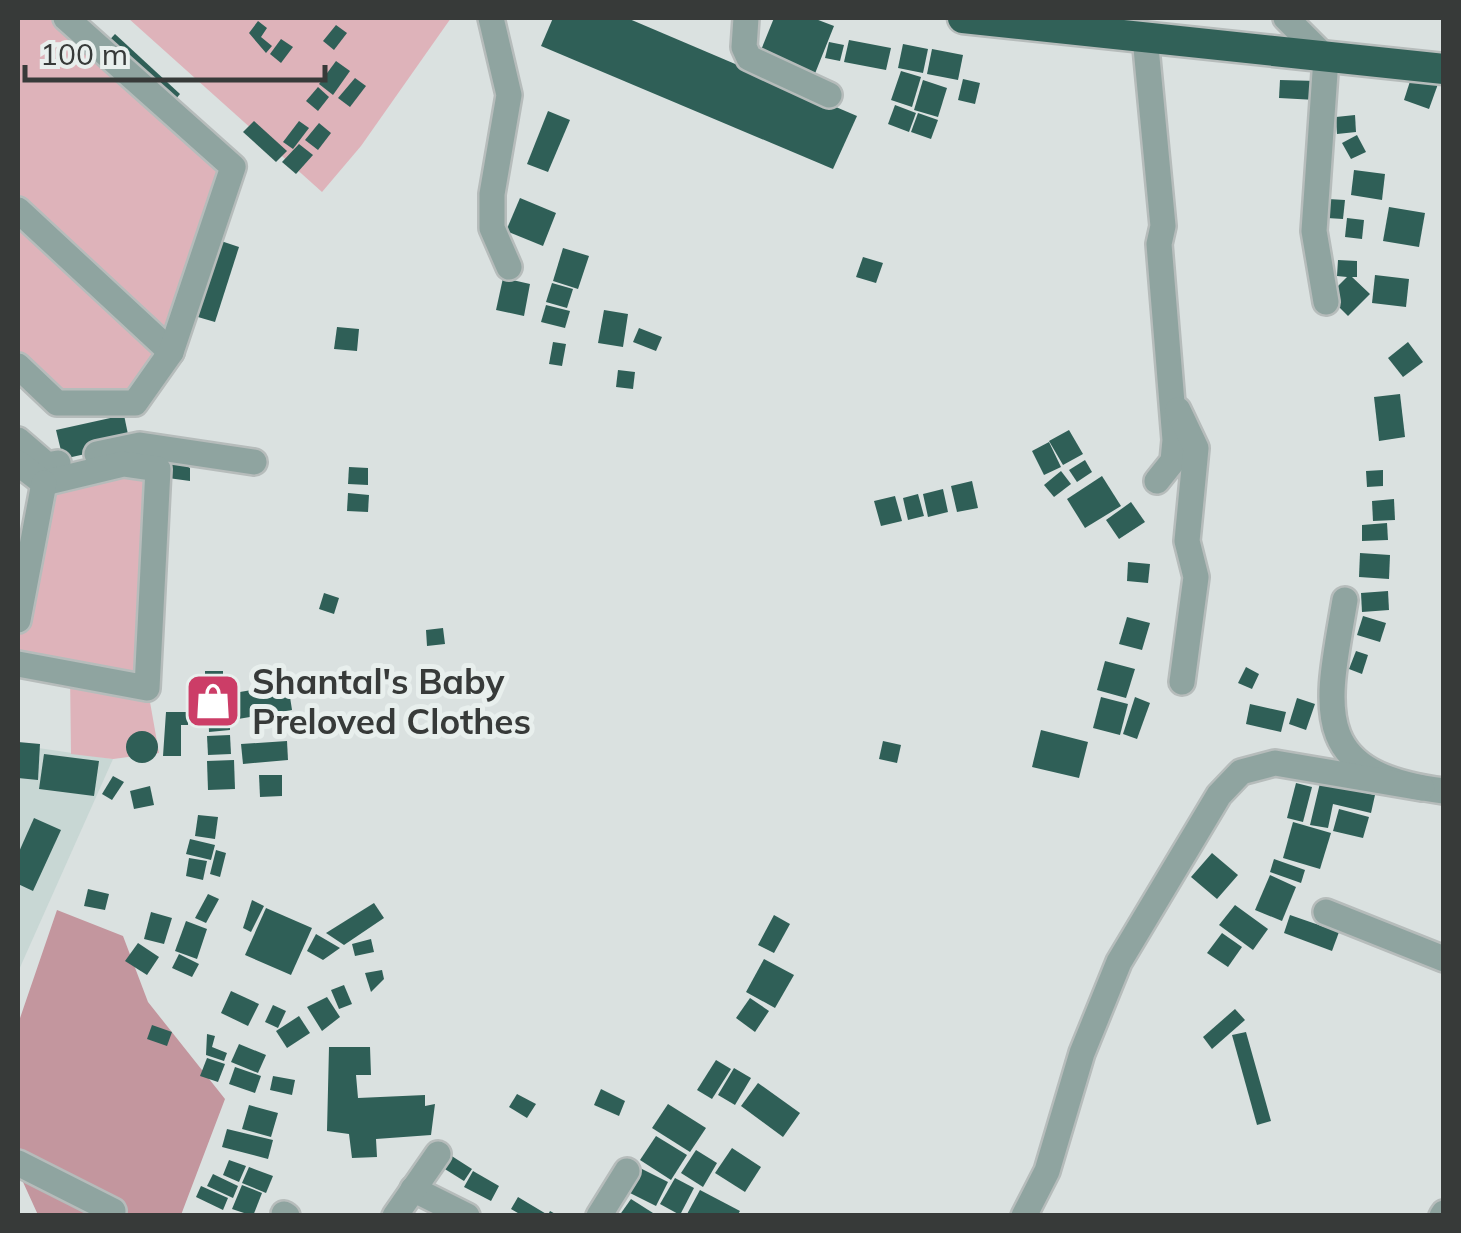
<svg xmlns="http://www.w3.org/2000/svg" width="1461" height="1233" font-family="Mulish,sans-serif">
  <rect width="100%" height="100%" fill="#dae1e0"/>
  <polygon fill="#c8d7d4" points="18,745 113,759 18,972"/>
  <g fill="#deb3ba">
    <polygon points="18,18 66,18 233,167 135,403 57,403 18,366"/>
    <polygon points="128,18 451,18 361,146 322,192"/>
    <polygon points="158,469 147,685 159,753 113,759 71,754 70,673 18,662 18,620 44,483"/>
  </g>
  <polygon fill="#c3969e" points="57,910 123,936 148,1002 225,1099 181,1215 38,1215 18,1171 18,1024"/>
  <g fill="#2f5f57">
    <polygon points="553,18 627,18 857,116 833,169 541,46"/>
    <polygon points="774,18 813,18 834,26 814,76 759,55"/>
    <polygon points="258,21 267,28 261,37 272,46 266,53 249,33"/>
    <polygon points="336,25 347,33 334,50 323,41"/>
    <polygon points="115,34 180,94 170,106 105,45"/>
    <polygon points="281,39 293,47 281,63 270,54"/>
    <polygon points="849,40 891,48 886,70 844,62"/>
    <polygon points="829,42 844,45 840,61 825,58"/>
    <polygon points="903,44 928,49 923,73 898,68"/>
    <polygon points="932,49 963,55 958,80 927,74"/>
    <polygon points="336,61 350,71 333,95 319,84"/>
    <polygon points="901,71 921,77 912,107 891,100"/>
    <polygon points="1412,75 1438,84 1429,109 1404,100"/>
    <polygon points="355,78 366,86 350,107 338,98"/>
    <polygon points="963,79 980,83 975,104 958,100"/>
    <polygon points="923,80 947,88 938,117 914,110"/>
    <polygon points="1280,80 1317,81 1316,100 1279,98"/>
    <polygon points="318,87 329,97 318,111 306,101"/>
    <polygon points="895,105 916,113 909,132 888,124"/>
    <polygon points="548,111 570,120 548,172 527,164"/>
    <polygon points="918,113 938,120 931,139 911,132"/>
    <polygon points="1355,115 1356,132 1337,134 1336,117"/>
    <polygon points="254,121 287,151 276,162 243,132"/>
    <polygon points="299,121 309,128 293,149 283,142"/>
    <polygon points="319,123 331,133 318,150 305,140"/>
    <polygon points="1357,135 1366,152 1351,159 1342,143"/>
    <polygon points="299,144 313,155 296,174 282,162"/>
    <polygon points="1354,170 1385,174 1382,200 1351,195"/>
    <polygon points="520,198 556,213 543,246 506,231"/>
    <polygon points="1328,199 1345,200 1343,219 1327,218"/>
    <polygon points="1389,207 1425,213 1419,247 1383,241"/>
    <polygon points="1347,218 1364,220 1362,239 1345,237"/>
    <polygon points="215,239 239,247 215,322 191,315"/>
    <polygon points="563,248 589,256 578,289 553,281"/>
    <polygon points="863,257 883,263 876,283 856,277"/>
    <polygon points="1338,260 1357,261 1357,277 1352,277 1370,294 1348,316 1328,296 1347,277 1337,276"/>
    <polygon points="1375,275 1409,279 1406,307 1372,303"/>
    <polygon points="503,278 530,284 524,316 496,310"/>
    <polygon points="552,283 573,289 567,308 546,302"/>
    <polygon points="546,305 570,311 565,328 541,322"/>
    <polygon points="604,310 628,314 623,347 598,343"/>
    <polygon points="337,327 359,329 357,351 334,349"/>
    <polygon points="639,328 662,337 656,351 633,342"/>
    <polygon points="553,342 566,344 562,366 549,364"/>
    <polygon points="1408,342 1423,362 1403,377 1388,358"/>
    <polygon points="618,370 635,372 633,389 616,387"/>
    <polygon points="1400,394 1405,437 1379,441 1374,397"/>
    <polygon points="124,415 130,444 63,459 56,430"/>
    <polygon points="1069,430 1083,454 1063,465 1049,441"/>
    <polygon points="1049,442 1061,467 1044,475 1032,451"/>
    <polygon points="1085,460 1092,472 1077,482 1069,470"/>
    <polygon points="179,461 190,468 190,481 168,478 168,462"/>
    <polygon points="349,467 368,468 368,485 348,484"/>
    <polygon points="1383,470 1383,486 1367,487 1366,471"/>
    <polygon points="1061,471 1071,484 1054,497 1044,485"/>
    <polygon points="1102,476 1121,506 1085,528 1067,499"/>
    <polygon points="972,481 978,508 957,512 951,486"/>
    <polygon points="943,489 948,512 928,517 923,494"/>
    <polygon points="348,493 369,495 368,512 347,511"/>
    <polygon points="918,494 924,516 908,520 903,498"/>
    <polygon points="895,496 902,521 881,526 874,501"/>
    <polygon points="1394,499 1395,520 1373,521 1372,501"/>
    <polygon points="1131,502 1145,522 1119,539 1106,520"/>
    <polygon points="1387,523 1388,540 1362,541 1362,525"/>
    <polygon points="1360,553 1390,555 1389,579 1359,577"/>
    <polygon points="1128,562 1150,564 1148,583 1127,581"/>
    <polygon points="1388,591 1389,610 1362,612 1361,593"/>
    <polygon points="324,593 339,598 334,614 319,609"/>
    <polygon points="1363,616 1386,623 1380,642 1357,635"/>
    <polygon points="1127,617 1150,623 1142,650 1119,644"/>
    <polygon points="443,628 445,644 427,646 426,630"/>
    <polygon points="1356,651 1368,655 1362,674 1349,669"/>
    <polygon points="1105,661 1135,669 1126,698 1097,690"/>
    <polygon points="1246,667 1259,674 1252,689 1238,683"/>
    <rect x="205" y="671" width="18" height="22"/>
    <polygon points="288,684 292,710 238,719 234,693"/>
    <polygon points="1101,697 1128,704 1120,735 1093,728"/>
    <polygon points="1135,697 1150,703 1137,739 1123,734"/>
    <polygon points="1297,698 1315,704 1306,730 1289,724"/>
    <polygon points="1250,704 1286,712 1281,732 1246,724"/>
    <polygon points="229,708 230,730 209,732 208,709"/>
    <polygon points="166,712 188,712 188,725 181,725 181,756 163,756"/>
    <polygon points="1041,730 1088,742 1079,778 1032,767"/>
    <circle cx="142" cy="747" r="16"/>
    <polygon points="230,735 231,754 208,755 207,736"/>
    <polygon points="287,741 288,760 243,764 241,744"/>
    <polygon points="883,741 901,745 897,763 879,759"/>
    <polygon points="18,742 40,744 38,780 18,778"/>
    <polygon points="44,754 99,761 94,796 39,789"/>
    <polygon points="234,760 235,789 208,790 207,761"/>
    <polygon points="259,775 282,775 282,796 260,797"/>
    <polygon points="113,776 124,782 112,800 102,794"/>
    <polygon points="1296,783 1312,787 1303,822 1287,818"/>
    <polygon points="1320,783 1375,795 1371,813 1333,804 1328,828 1310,825"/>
    <polygon points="150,786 154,805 134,809 130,791"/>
    <polygon points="1339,809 1369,817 1363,838 1333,831"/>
    <polygon points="198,815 218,817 215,839 195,836"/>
    <polygon points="34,818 61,830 33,891 18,884 18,854"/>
    <polygon points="1293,822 1331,833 1320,869 1283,858"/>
    <polygon points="190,839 215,845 211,860 186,854"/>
    <polygon points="216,850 226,853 220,877 210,874"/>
    <polygon points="1212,853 1238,875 1217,899 1191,877"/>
    <polygon points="189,858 207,861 203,880 186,876"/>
    <polygon points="1274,859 1305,870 1301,883 1270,872"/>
    <polygon points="1270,875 1296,887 1282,921 1255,910"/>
    <polygon points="88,889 109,894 105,910 84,906"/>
    <polygon points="208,894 219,899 206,923 195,918"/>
    <polygon points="252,900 264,906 251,932 243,928"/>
    <polygon points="374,903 384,918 344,945 326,933"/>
    <polygon points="1235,905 1268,929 1253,950 1219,925"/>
    <polygon points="266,908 312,928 291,975 245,955"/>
    <polygon points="151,912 172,918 164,944 144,939"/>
    <polygon points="774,915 790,924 774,953 758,945"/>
    <polygon points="1290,915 1339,932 1332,951 1284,933"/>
    <polygon points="186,921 207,929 197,959 175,951"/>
    <polygon points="1222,933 1242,947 1228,967 1207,953"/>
    <polygon points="316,934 340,948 323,960 307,951"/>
    <polygon points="371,939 374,952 355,956 352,944"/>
    <polygon points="138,943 159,957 147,975 125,961"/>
    <polygon points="179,954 199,964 192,977 172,968"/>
    <polygon points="764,959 794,975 775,1008 746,992"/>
    <polygon points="382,970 384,979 371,992 365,973"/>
    <polygon points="344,985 352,1004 339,1009 331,990"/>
    <polygon points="231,991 259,1004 248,1026 221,1013"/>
    <polygon points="327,997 340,1017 322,1031 307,1007"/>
    <polygon points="750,998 769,1011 755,1032 736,1018"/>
    <polygon points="273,1005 286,1011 278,1028 265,1022"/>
    <polygon points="1235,1009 1245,1020 1212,1049 1203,1037"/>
    <polygon points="299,1016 310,1033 287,1048 276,1031"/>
    <polygon points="152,1025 172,1032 167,1046 147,1039"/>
    <polygon points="1246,1032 1271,1121 1257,1125 1232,1035"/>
    <polygon points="207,1034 215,1036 212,1047 227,1053 224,1061 206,1055"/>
    <polygon points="239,1044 266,1055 258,1073 231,1062"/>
    <polygon points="329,1047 370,1047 371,1075 356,1075 358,1098 425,1095 425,1106 435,1104 431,1135 376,1139 377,1157 352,1158 349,1134 327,1131"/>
    <polygon points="207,1058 225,1064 218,1082 200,1076"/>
    <polygon points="716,1060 731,1069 712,1099 697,1090"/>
    <polygon points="235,1067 261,1076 255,1093 229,1084"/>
    <polygon points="734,1068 751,1078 735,1105 718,1095"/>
    <polygon points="273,1076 295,1080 292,1095 270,1090"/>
    <polygon points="758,1083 800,1113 783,1137 741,1106"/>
    <polygon points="601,1089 625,1101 619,1116 594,1105"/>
    <polygon points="517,1094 536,1104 527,1118 509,1107"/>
    <polygon points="668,1104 706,1128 690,1152 652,1128"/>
    <polygon points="249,1105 278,1113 271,1137 242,1129"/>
    <polygon points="227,1129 273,1140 268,1159 222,1147"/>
    <polygon points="656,1136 687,1155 671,1180 640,1160"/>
    <polygon points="732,1148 761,1167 745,1192 715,1173"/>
    <polygon points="696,1150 717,1163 703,1187 681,1173"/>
    <polygon points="447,1153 472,1169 464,1181 440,1166"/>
    <polygon points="229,1160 246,1166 239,1182 223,1175"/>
    <polygon points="636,1166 668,1182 656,1206 624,1190"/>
    <polygon points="249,1167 273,1176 266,1193 242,1183"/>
    <polygon points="473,1171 499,1186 491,1201 464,1187"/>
    <polygon points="213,1174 238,1186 233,1198 207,1186"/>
    <polygon points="675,1178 694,1188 680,1215 660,1204"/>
    <polygon points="242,1185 262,1193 253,1216 232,1209"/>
    <polygon points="201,1186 228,1198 223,1210 196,1197"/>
    <polygon points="700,1190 740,1211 737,1216 686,1216"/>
    <polygon points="518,1197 548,1215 550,1211 559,1216 523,1216 511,1209"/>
    <polygon points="631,1199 653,1213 652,1216 619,1216"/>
  </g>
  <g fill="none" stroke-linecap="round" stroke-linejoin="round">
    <g stroke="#b6bcbb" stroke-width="30">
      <g id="minor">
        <polyline points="491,18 509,95 492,194 492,228 509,267"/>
        <polyline points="746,18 744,47 749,58 829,95"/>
        <polyline points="1286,18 1326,58 1314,231 1326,302"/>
        <polyline points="1145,37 1163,226 1159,244 1175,440 1173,461 1157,481"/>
        <polyline points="18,210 171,352"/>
        <polyline points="18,366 57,403 135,403 171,352 233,167 66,18"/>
        <polyline points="1178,410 1196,448 1187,541 1196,577 1182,682"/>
        <polyline points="18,440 47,465 58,463"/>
        <polyline points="97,454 140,445 254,462"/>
        <polyline points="18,463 44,483 123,464 158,469 147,688 18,664"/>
        <path d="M1345 600C1327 706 1306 774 1444 791"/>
        <polyline points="18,620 44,483"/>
        <polyline points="1326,912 1444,959"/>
        <polyline points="18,1163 113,1211"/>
        <polyline points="413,1189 467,1216"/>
        <polyline points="284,1214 287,1216"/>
        <polyline points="395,1216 438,1154"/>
        <polyline points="599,1216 627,1171"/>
        <polyline points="1024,1216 1047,1171 1082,1053 1119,962 1219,795 1241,772 1275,763 1422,788"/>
        <polyline points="1442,1216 1444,1213"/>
      </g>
    </g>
    <g stroke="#b6bcbb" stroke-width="35">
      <polyline id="highway" points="963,18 1444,69"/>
    </g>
    <use href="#minor" stroke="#8fa4a0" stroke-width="25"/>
    <use href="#highway" stroke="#316158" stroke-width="30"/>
  </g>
  <defs>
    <g id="shop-square" transform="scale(2.875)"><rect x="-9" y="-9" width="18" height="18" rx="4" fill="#cc3d67" stroke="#e8efed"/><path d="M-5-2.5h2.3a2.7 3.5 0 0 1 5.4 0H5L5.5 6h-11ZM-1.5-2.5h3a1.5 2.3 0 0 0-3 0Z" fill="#fff"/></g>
  </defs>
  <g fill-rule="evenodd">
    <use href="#shop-square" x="213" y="701"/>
  </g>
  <g text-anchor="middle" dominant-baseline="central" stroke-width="10" stroke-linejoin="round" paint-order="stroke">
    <g font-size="35" font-weight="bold" fill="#373a39" stroke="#e8efed" text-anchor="start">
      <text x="252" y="681">Shantal's Baby<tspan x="252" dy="40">Preloved Clothes</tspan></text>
    </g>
  </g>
  <rect width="1461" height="1233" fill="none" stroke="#373a39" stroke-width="40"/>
  <path d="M25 65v15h300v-15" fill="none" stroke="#373a39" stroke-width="5"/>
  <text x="40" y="65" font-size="30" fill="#373a39" stroke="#e8efed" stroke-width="8" paint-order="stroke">100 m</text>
</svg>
